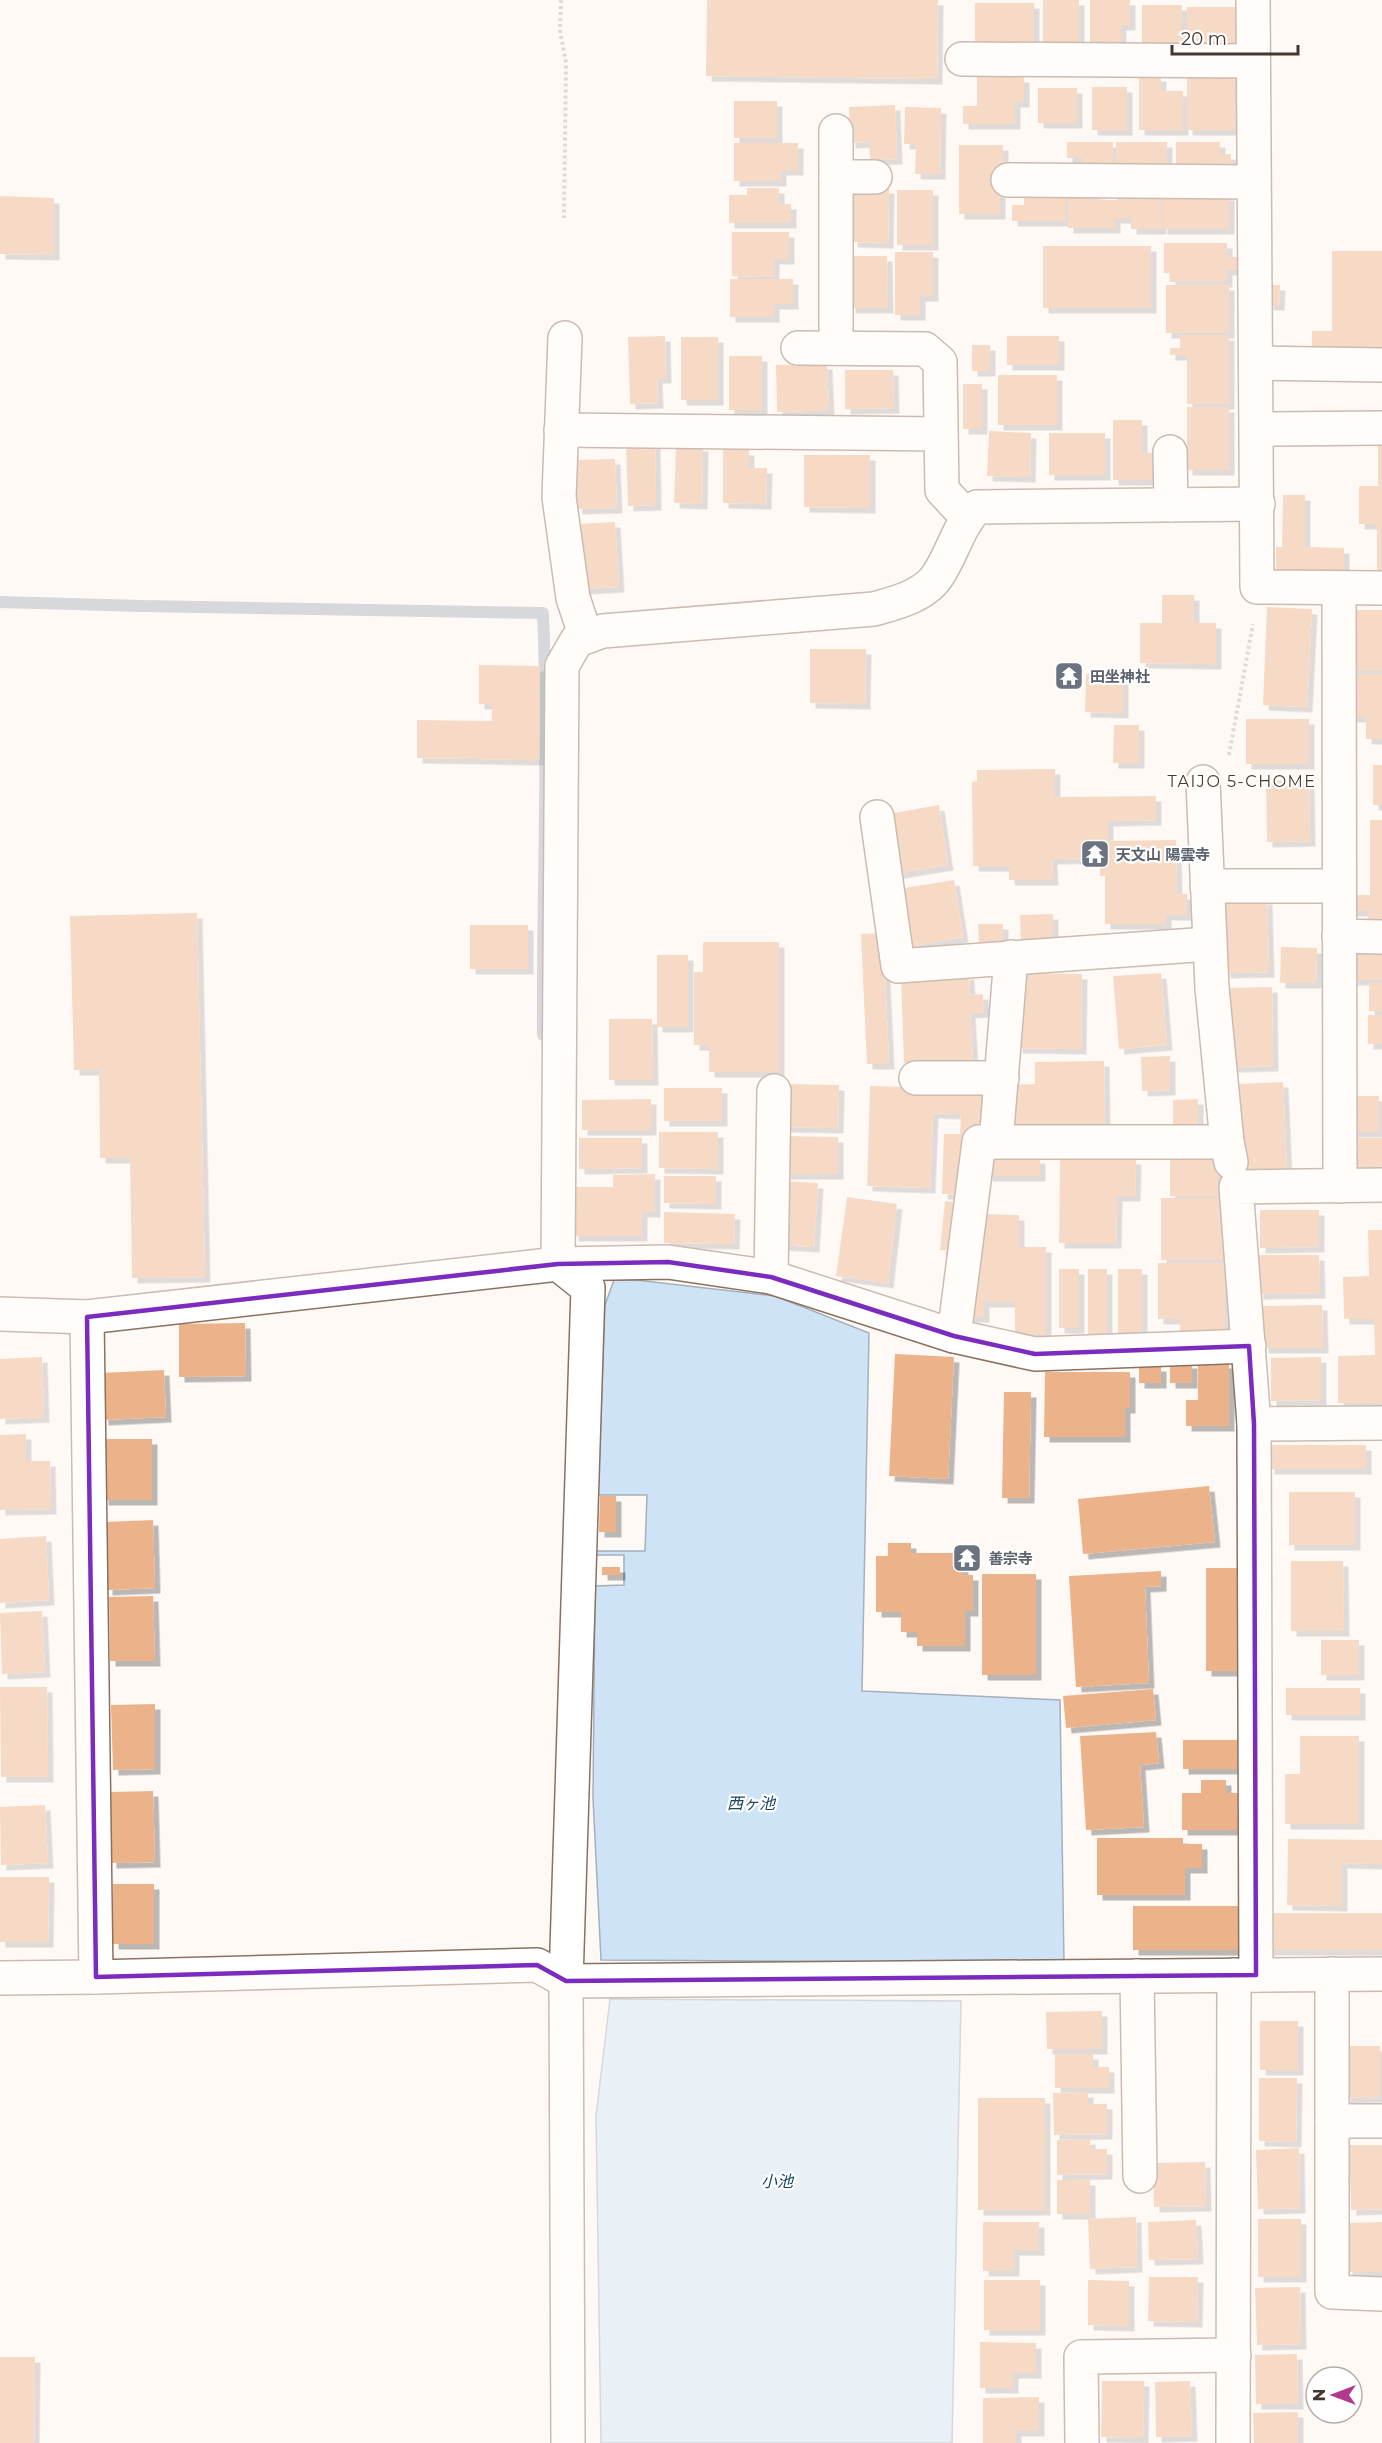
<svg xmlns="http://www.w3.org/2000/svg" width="1382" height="2443" font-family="Montserrat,'Noto Sans JP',sans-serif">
  <defs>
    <filter id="shadow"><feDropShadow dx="5.5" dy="5.5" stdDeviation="0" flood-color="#0004"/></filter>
  </defs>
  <rect width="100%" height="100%" fill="#fff9f5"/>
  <g fill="#cee4f6" stroke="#a4b0bb" stroke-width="1.5">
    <polygon points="614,1280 636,1280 775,1296 869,1333 862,1691 1060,1700 1064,1963 601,1960 593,1798 595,1586 624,1585 624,1555 595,1555 595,1551 645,1551 647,1495 598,1495 605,1305"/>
    <polygon points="610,1999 961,2001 952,2443 601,2443 596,2116"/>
  </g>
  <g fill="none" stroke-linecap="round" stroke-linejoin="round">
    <path stroke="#a4b0bb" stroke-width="12" d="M0 602 142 606 543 613C549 753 542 894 543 1035"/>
  </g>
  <g fill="#ecb38b" filter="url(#shadow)">
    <polygon points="707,0 938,0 937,79 706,76"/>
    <polygon points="1043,0 1079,0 1079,47 1055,47 1055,43 1043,43"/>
    <polygon points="1090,0 1130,0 1130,25 1121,25 1121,46 1090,46"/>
    <rect x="975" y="3" width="59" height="47"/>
    <rect x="1142" y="5" width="40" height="49"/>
    <rect x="1187" y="7" width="49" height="47"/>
    <polygon points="1139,76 1161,76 1161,91 1183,91 1183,130 1139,130"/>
    <polygon points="977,77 1024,77 1024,102 1015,102 1015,124 963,124 963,106 977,106"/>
    <rect x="1187" y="77" width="49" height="53"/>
    <rect x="1092" y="87" width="35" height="43"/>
    <rect x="1038" y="88" width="39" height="35"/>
    <rect x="734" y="101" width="43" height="37"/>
    <polygon points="895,105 897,159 870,160 869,142 850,143 849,107"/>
    <polygon points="905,107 941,108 940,174 915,174 916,144 904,144"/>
    <polygon points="1067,142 1113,142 1113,169 1083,169 1083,158 1067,158"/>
    <rect x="1116" y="142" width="51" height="29"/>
    <polygon points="1176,142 1220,142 1220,154 1231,154 1231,170 1176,170"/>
    <polygon points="734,143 798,143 798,170 781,170 781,181 734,181"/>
    <polygon points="959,145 1003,145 1003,189 1000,189 1000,214 959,214"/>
    <polygon points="853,187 889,188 888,243 852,242"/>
    <polygon points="747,188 779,188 779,204 791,204 791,223 729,223 729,195 747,195"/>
    <rect x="897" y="190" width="36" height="55"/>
    <polygon points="1024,191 1066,191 1066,221 1012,221 1012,205 1024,205"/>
    <polygon points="1117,193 1161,193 1161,229 1131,229 1131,218 1115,218 1115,228 1068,228 1068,194 1100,194 1100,200 1117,200"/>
    <rect x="1162" y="195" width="67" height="34"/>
    <polygon points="0,196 54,198 54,255 0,254"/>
    <polygon points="732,232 789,232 789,259 774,259 774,277 732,276"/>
    <polygon points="1164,243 1227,243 1227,257 1239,257 1239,270 1227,270 1227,282 1170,282 1170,273 1164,273"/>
    <rect x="1043" y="246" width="108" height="62"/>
    <polygon points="1332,251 1382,251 1382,349 1312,349 1312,331 1332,331"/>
    <polygon points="895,252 933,252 933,296 920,296 920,315 895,315"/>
    <polygon points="850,256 887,256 888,308 850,308"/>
    <polygon points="730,279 793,279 793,304 774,304 774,317 730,317"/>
    <rect x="1166" y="285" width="63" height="48"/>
    <polygon points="1268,285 1280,285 1279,305 1268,305"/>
    <polygon points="1180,335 1229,335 1229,404 1187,404 1187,355 1170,355 1170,348 1180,348"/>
    <polygon points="665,336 666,378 657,378 658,403 630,404 628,337"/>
    <rect x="1007" y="336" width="52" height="29"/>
    <rect x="681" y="337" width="37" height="63"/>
    <rect x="972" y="345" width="18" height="26"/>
    <rect x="729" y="356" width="33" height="54"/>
    <polygon points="827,364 829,410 777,412 776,365"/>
    <polygon points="845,370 893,370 894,408 845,409"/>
    <rect x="998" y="375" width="59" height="50"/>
    <rect x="963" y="384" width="19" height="45"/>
    <rect x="1187" y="407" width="42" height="63"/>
    <polygon points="1113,420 1142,420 1142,453 1152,453 1152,480 1113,480"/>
    <polygon points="989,431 1031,433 1030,477 987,476"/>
    <rect x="1049" y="433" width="56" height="42"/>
    <polygon points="655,443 656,505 628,506 626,444"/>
    <polygon points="1378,444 1382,444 1382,574 1377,574 1377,524 1359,524 1359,486 1378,486"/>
    <polygon points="676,446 703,446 702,504 674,503"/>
    <polygon points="723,449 749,450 749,468 767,468 766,504 723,503"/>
    <polygon points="804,455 870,455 870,508 804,507"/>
    <polygon points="615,459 617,508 577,509 576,460"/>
    <polygon points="1283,495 1305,495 1305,547 1344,548 1344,576 1276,575 1276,547 1282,547"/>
    <polygon points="615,522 619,587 584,589 579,524"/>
    <polygon points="1162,595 1194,595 1194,623 1216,623 1216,664 1140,663 1140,623 1162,623"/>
    <polygon points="1267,607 1312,609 1307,707 1263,705"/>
    <rect x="1346" y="610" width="36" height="61"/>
    <polygon points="810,649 866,649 865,704 810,703"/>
    <polygon points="479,665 540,666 539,760 417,758 417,720 492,721 492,704 479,704"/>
    <polygon points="1086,674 1123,675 1123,713 1085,712"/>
    <polygon points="1346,674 1382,674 1382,739 1366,739 1366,717 1346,717"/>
    <rect x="1246" y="719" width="63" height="45"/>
    <polygon points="1114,725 1139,725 1139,763 1113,763"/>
    <rect x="1373" y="765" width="9" height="40"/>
    <polygon points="1055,769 1055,797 1156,796 1156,820 1108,821 1108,841 1176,840 1177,894 1187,894 1187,915 1166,915 1166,924 1105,924 1105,876 1100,876 1100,858 1052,859 1053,880 1009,880 1009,866 973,866 972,782 977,781 977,770"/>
    <polygon points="1309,780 1310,841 1267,842 1266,781"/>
    <polygon points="939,805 948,865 893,874 883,815"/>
    <polygon points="1370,820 1382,820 1382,921 1368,921 1368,911 1348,911 1348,895 1370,895"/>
    <polygon points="954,880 963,937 908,947 898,889"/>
    <polygon points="1267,899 1269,972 1225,973 1223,900"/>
    <polygon points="197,913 205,1277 132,1278 130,1158 100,1158 99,1070 74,1070 70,916"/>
    <polygon points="1053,914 1053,942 1021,943 1020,915"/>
    <polygon points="978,924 1003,924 1003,946 979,946"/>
    <rect x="470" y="925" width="58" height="44"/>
    <polygon points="883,933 889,1064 867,1064 861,934"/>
    <polygon points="703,942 779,942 779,1072 709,1072 709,1045 694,1045 694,972 703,972"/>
    <polygon points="1281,947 1317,948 1316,983 1280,983"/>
    <rect x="1352" y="948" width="30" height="32"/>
    <rect x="657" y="955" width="31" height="72"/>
    <polygon points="1019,973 1082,974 1081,1049 1017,1048"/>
    <polygon points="1161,973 1167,1045 1119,1049 1113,976"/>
    <polygon points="969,974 970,995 983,994 984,1012 970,1013 973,1061 904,1063 901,977"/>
    <rect x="1369" y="983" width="13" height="28"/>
    <polygon points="1272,987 1273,1066 1229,1067 1228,988"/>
    <rect x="1368" y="1015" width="14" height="29"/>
    <polygon points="609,1019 652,1019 653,1080 609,1080"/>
    <polygon points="1170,1056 1170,1090 1142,1091 1141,1057"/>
    <polygon points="1104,1061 1105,1128 1012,1130 1011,1085 1035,1084 1035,1062"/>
    <polygon points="1283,1082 1287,1172 1243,1174 1239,1084"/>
    <polygon points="786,1084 839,1085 838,1128 785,1127"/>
    <polygon points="870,1086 984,1089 983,1128 968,1127 966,1195 942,1194 944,1134 960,1134 961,1114 933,1113 930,1188 867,1186"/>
    <rect x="664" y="1088" width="58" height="33"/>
    <rect x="1351" y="1096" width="28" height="36"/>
    <polygon points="651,1099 651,1130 582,1130 582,1100"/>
    <polygon points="1198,1099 1198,1124 1173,1125 1173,1100"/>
    <polygon points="659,1132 718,1132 718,1169 659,1168"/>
    <polygon points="786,1136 838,1137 838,1174 785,1174"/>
    <polygon points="579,1138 642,1138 642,1168 579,1169"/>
    <polygon points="1352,1138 1382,1138 1382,1167 1352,1168"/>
    <rect x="1170" y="1156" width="48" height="40"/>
    <rect x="987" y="1158" width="53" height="18"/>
    <polygon points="1060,1158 1136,1159 1135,1196 1117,1196 1116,1243 1059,1243"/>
    <polygon points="655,1174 655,1212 642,1212 642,1236 573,1236 573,1187 613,1187 613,1175"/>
    <polygon points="664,1176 716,1176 716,1204 664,1203"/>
    <polygon points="782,1181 818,1183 814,1247 778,1245"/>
    <polygon points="847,1197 897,1204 888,1283 836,1276"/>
    <polygon points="1161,1198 1220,1198 1224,1260 1161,1260"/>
    <polygon points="945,1201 963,1203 958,1251 940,1250"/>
    <polygon points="1260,1210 1319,1210 1319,1247 1260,1248"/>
    <polygon points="664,1212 735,1214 734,1244 664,1243"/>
    <polygon points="977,1214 1019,1215 1019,1247 1046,1247 1046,1335 1015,1335 1015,1302 984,1302 984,1317 968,1317"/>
    <polygon points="1368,1230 1382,1230 1382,1403 1338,1403 1338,1356 1375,1355 1374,1319 1344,1319 1343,1277 1369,1276"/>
    <polygon points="1258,1255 1319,1255 1320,1293 1258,1294"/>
    <polygon points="1158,1263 1225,1263 1225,1333 1180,1333 1180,1319 1158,1319"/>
    <rect x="1059" y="1269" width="20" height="59"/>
    <rect x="1088" y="1269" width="19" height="67"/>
    <rect x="1118" y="1269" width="24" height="67"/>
    <polygon points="1322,1305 1323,1348 1263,1348 1263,1306"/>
    <polygon points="245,1323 246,1376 179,1377 179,1324"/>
    <polygon points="895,1354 954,1357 948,1479 889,1476"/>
    <polygon points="42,1357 44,1417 0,1419 0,1359"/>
    <polygon points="1321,1357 1321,1400 1271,1401 1271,1358"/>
    <rect x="1170" y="1363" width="22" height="20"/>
    <polygon points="1198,1363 1229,1363 1229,1426 1186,1426 1186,1400 1198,1400"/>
    <rect x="1139" y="1366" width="22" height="17"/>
    <polygon points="164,1370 166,1417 103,1420 101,1373"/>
    <polygon points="1045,1372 1130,1372 1130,1408 1125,1408 1125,1437 1044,1437"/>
    <polygon points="1004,1392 1031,1392 1029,1498 1002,1498"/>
    <polygon points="26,1434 26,1461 50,1461 51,1509 0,1510 0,1435"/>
    <rect x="103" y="1439" width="49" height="61"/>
    <rect x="1269" y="1445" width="97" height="24"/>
    <polygon points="1209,1486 1215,1542 1083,1554 1078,1499"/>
    <rect x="1289" y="1492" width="66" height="53"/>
    <polygon points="600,1496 616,1496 616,1532 599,1532"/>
    <polygon points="153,1520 155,1588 107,1590 106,1522"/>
    <polygon points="46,1536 49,1600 0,1603 0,1539"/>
    <polygon points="888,1543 911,1543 911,1553 972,1553 972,1561 963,1561 963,1575 973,1575 973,1611 965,1611 965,1646 917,1646 917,1632 901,1632 901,1612 876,1612 876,1556 888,1556"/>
    <polygon points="1291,1561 1343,1561 1344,1631 1291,1631"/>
    <rect x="602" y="1567" width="18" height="8"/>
    <rect x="1206" y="1568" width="33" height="103"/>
    <polygon points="1161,1571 1161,1586 1145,1587 1149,1683 1076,1687 1069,1576"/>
    <rect x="982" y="1574" width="54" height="101"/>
    <polygon points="153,1596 155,1661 110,1661 109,1597"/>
    <polygon points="42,1611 45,1672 2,1674 0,1613"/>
    <rect x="1321" y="1640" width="38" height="35"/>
    <polygon points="0,1687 47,1687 48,1777 1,1777"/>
    <rect x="1286" y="1688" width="74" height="27"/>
    <polygon points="1153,1689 1156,1720 1066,1728 1063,1696"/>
    <polygon points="155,1704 155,1769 113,1770 111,1705"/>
    <polygon points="1156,1732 1159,1763 1140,1765 1144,1827 1086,1830 1080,1736"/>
    <polygon points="1300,1736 1359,1736 1359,1824 1285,1824 1285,1774 1300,1774"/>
    <rect x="1183" y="1740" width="56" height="29"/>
    <polygon points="1201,1780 1226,1780 1226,1793 1239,1793 1239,1830 1182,1830 1182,1793 1201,1793"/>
    <polygon points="153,1791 155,1862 111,1863 110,1792"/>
    <polygon points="45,1805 48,1863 1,1865 0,1807"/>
    <polygon points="1097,1838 1183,1838 1183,1844 1202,1844 1202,1868 1185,1868 1185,1895 1097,1895"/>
    <polygon points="1288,1839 1382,1840 1382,1864 1342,1863 1342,1906 1287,1905"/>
    <polygon points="0,1877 49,1877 48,1942 0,1942"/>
    <rect x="113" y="1884" width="41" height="60"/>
    <rect x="1133" y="1906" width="108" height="44"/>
    <rect x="1267" y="1913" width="115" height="37"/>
    <polygon points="1102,2011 1102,2049 1047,2049 1046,2012"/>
    <rect x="1260" y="2021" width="38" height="49"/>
    <polygon points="1344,2046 1380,2046 1380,2097 1345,2098"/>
    <polygon points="1055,2054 1093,2054 1093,2067 1109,2067 1109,2088 1055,2088"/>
    <polygon points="1259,2078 1297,2078 1296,2142 1259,2141"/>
    <polygon points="1088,2092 1088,2104 1107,2104 1107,2134 1054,2135 1053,2093"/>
    <rect x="978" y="2098" width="67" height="112"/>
    <polygon points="1090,2139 1090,2149 1107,2149 1107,2174 1057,2175 1057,2140"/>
    <polygon points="1349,2145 1382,2145 1382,2209 1351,2210"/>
    <polygon points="1299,2148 1300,2208 1258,2209 1256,2150"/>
    <polygon points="1205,2162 1206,2206 1154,2207 1153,2163"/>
    <rect x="1057" y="2180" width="33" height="34"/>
    <polygon points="1136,2217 1137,2267 1090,2269 1088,2219"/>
    <rect x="1258" y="2219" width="43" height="58"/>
    <polygon points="1196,2220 1198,2259 1149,2260 1148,2222"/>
    <polygon points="983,2222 1039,2222 1039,2250 1014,2250 1014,2271 983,2271"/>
    <polygon points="1382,2222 1382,2272 1347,2272 1346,2223"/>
    <polygon points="1149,2277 1198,2277 1197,2322 1148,2321"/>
    <rect x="984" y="2280" width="56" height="50"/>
    <polygon points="1088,2280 1129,2281 1129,2326 1088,2325"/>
    <polygon points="1300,2287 1301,2344 1257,2345 1255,2288"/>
    <polygon points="980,2342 1036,2343 1036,2373 1013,2373 1013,2388 980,2388"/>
    <polygon points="1297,2354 1298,2404 1256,2404 1255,2355"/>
    <polygon points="0,2357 35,2357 34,2443 0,2443"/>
    <polygon points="1102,2381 1144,2381 1143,2438 1101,2437"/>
    <polygon points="1190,2381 1192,2436 1156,2437 1155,2382"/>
    <polygon points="1039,2397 1039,2431 1016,2431 1016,2443 983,2443 983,2398"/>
    <polygon points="1298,2412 1298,2443 1254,2443 1253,2413"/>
  </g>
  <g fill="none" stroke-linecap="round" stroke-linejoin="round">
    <g stroke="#8b7160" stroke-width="36">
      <g id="minor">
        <polyline points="1253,0 1257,587 1382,588"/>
        <polyline points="962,59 1253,61"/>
        <polyline points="836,131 836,348"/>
        <polyline points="836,177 875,177"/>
        <polyline points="1008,180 1254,182"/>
        <polyline points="565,338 559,497 573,598 586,637"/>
        <polyline points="798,348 925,349 940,362 942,490 967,517"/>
        <polyline points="1256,363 1382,365"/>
        <polyline points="1257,429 1382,428"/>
        <polyline points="561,430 940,434"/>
        <polyline points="1170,452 1171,505"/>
        <polyline points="1339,588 1340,1186"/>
        <polyline points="1203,782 1212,988 1227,1142 1231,1162"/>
        <polyline points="877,817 898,966 1209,944"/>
        <polyline points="1207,886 1338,886"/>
        <polyline points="1339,936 1382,937"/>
        <polyline points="1011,957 996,1142 1227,1142"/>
        <polyline points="916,1078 1002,1078"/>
        <path d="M558 1264 562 666 577 640 603 631 874 609C895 603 925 596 938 575 953 553 958 526 977 507L1258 504"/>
        <polyline points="558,1264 588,1288 566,1981 568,2443"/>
        <polyline points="771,1277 774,1091"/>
        <polyline points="0,1314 87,1317 558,1264 668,1262 771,1277 954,1336 1035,1354 1249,1346"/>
        <polyline points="87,1317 96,1977"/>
        <polyline points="954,1336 979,1142 996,1142"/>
        <polyline points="1254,1424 1382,1423"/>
        <polyline points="1332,1974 1332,2292 1382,2294"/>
        <polyline points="1256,1975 1254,1424 1236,1187 1382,1185"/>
        <polyline points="1137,1976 1140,2176"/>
        <polyline points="0,1978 96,1977 537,1965 566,1981 1382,1974"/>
        <polyline points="1332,2121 1382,2121"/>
        <polyline points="1082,2443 1081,2357 1234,2355"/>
        <polyline points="1233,2443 1234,1975"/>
      </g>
    </g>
    <g stroke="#bbb3ad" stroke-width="4" stroke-dasharray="3 3" stroke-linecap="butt">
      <polyline points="561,0 560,31 566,63 564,218"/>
      <polyline points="1229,755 1253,624"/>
    </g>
    <use href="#minor" stroke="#fff" stroke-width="33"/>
  </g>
  <path d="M0 0H1382V2443H0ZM668 1262 771 1277 954 1336 1035 1354 1249 1346 1254 1424 1256 1975 566 1981 537 1965 96 1977 87 1317 558 1264Z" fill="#fff9f5" fill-opacity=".55" fill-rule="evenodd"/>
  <path fill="none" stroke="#7b2cbf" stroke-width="4.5" stroke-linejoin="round" d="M668 1262 771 1277 954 1336 1035 1354 1249 1346 1254 1424 1256 1975 566 1981 537 1965 96 1977 87 1317 558 1264Z"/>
  <defs>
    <g id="temple-square" transform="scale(1.5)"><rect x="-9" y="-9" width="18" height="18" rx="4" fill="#6b7280" stroke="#fff"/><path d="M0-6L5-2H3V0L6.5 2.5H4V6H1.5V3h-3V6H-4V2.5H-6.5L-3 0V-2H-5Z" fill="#fff"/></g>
  </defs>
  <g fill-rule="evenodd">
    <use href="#temple-square" x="1069" y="676"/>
    <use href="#temple-square" x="1095" y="854"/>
    <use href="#temple-square" x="967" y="1558"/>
  </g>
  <g text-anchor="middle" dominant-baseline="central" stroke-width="4.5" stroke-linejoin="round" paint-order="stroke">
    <g font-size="15" font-weight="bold" fill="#5b616d" stroke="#fff" text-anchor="start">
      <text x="1090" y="676">田坐神社</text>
      <text x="1116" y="854">天文山 陽雲寺</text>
      <text x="988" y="1558">善宗寺</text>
    </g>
    <g font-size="16" letter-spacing="1.5" fill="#4d3727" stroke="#fff">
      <text x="1242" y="781">TAIJO 5-CHOME</text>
    </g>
    <g font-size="16" font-style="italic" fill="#1a4563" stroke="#fff">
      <text x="751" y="1803">西ヶ池</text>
      <text x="777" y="2181">小池</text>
    </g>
  </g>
  <g transform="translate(1334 2395) rotate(270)"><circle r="28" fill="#ffffff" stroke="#b4afac" stroke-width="1.5"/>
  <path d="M0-4.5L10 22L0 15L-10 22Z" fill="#b1398f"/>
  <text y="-9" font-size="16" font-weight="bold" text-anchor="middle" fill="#433730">N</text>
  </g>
  <path d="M1172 45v9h126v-9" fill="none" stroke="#433730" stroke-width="3"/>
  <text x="1181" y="45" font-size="18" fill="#433730" stroke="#ffffff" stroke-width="4.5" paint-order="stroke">20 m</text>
</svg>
